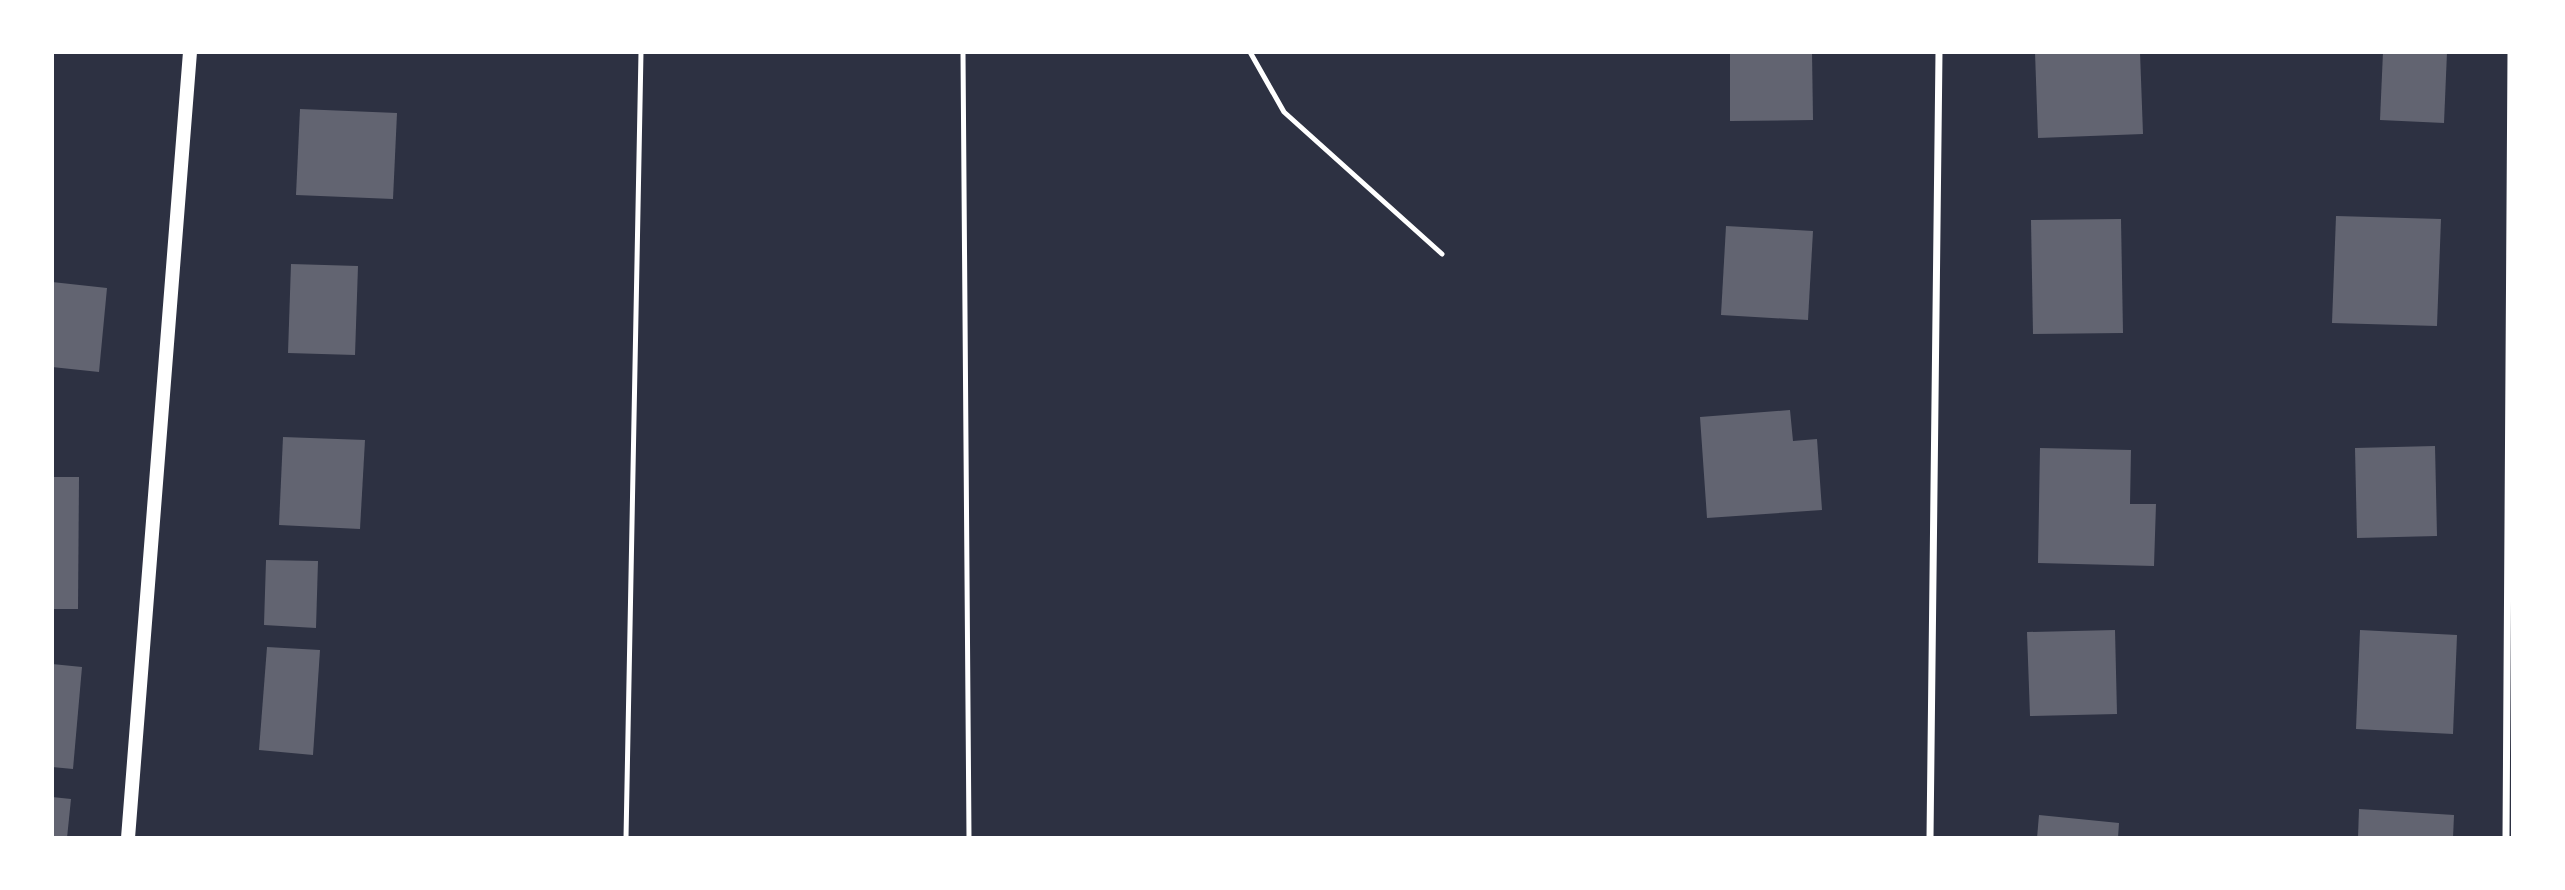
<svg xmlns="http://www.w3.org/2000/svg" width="2565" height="890" font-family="'Playfair Display',serif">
  <rect width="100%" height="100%" fill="#2d3142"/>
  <g fill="#626471">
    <polygon points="1730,52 1812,52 1813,120 1730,121"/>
    <polygon points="2035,52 2140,52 2143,134 2038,138"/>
    <polygon points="2383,52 2447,52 2444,123 2380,120"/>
    <polygon points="300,109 397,113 393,199 296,195"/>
    <polygon points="2336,216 2441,219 2437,326 2332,323"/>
    <polygon points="2121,219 2123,333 2033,334 2031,220"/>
    <polygon points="1726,226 1813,231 1808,320 1721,315"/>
    <polygon points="291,264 358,266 355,355 288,353"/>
    <polygon points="52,282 107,288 99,372 52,367"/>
    <polygon points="1790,410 1793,441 1817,439 1822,510 1707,518 1700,417"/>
    <polygon points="283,437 365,440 360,529 279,525"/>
    <polygon points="2435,446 2437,536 2357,538 2355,448"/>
    <polygon points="2040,448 2131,450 2130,504 2156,504 2154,566 2038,563"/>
    <polygon points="52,477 79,477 78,609 52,609"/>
    <polygon points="266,560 318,561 316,628 264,625"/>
    <polygon points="2115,630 2117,714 2030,716 2027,632"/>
    <polygon points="2360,630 2457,635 2453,734 2356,729"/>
    <polygon points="267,647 320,650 313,755 259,750"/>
    <polygon points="52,664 82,667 73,769 52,767"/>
    <polygon points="52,797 71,799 67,838 52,838"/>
    <polygon points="2359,809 2454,815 2453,838 2358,838"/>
    <polygon points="2039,815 2119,823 2118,838 2037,838"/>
  </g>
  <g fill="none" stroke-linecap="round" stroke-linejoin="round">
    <g stroke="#fff" stroke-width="5">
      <polyline points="963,52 969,838"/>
      <polyline points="1250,52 1284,112 1442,254"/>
      <polyline points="626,838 641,52"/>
    </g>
    <g stroke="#fff" stroke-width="7">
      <polyline points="1930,838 1939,52"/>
      <polyline points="2506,838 2511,52"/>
    </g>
    <polyline stroke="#fff" stroke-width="14" points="128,838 190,52"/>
  </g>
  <rect width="2565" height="890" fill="none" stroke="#ffffff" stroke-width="108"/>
</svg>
